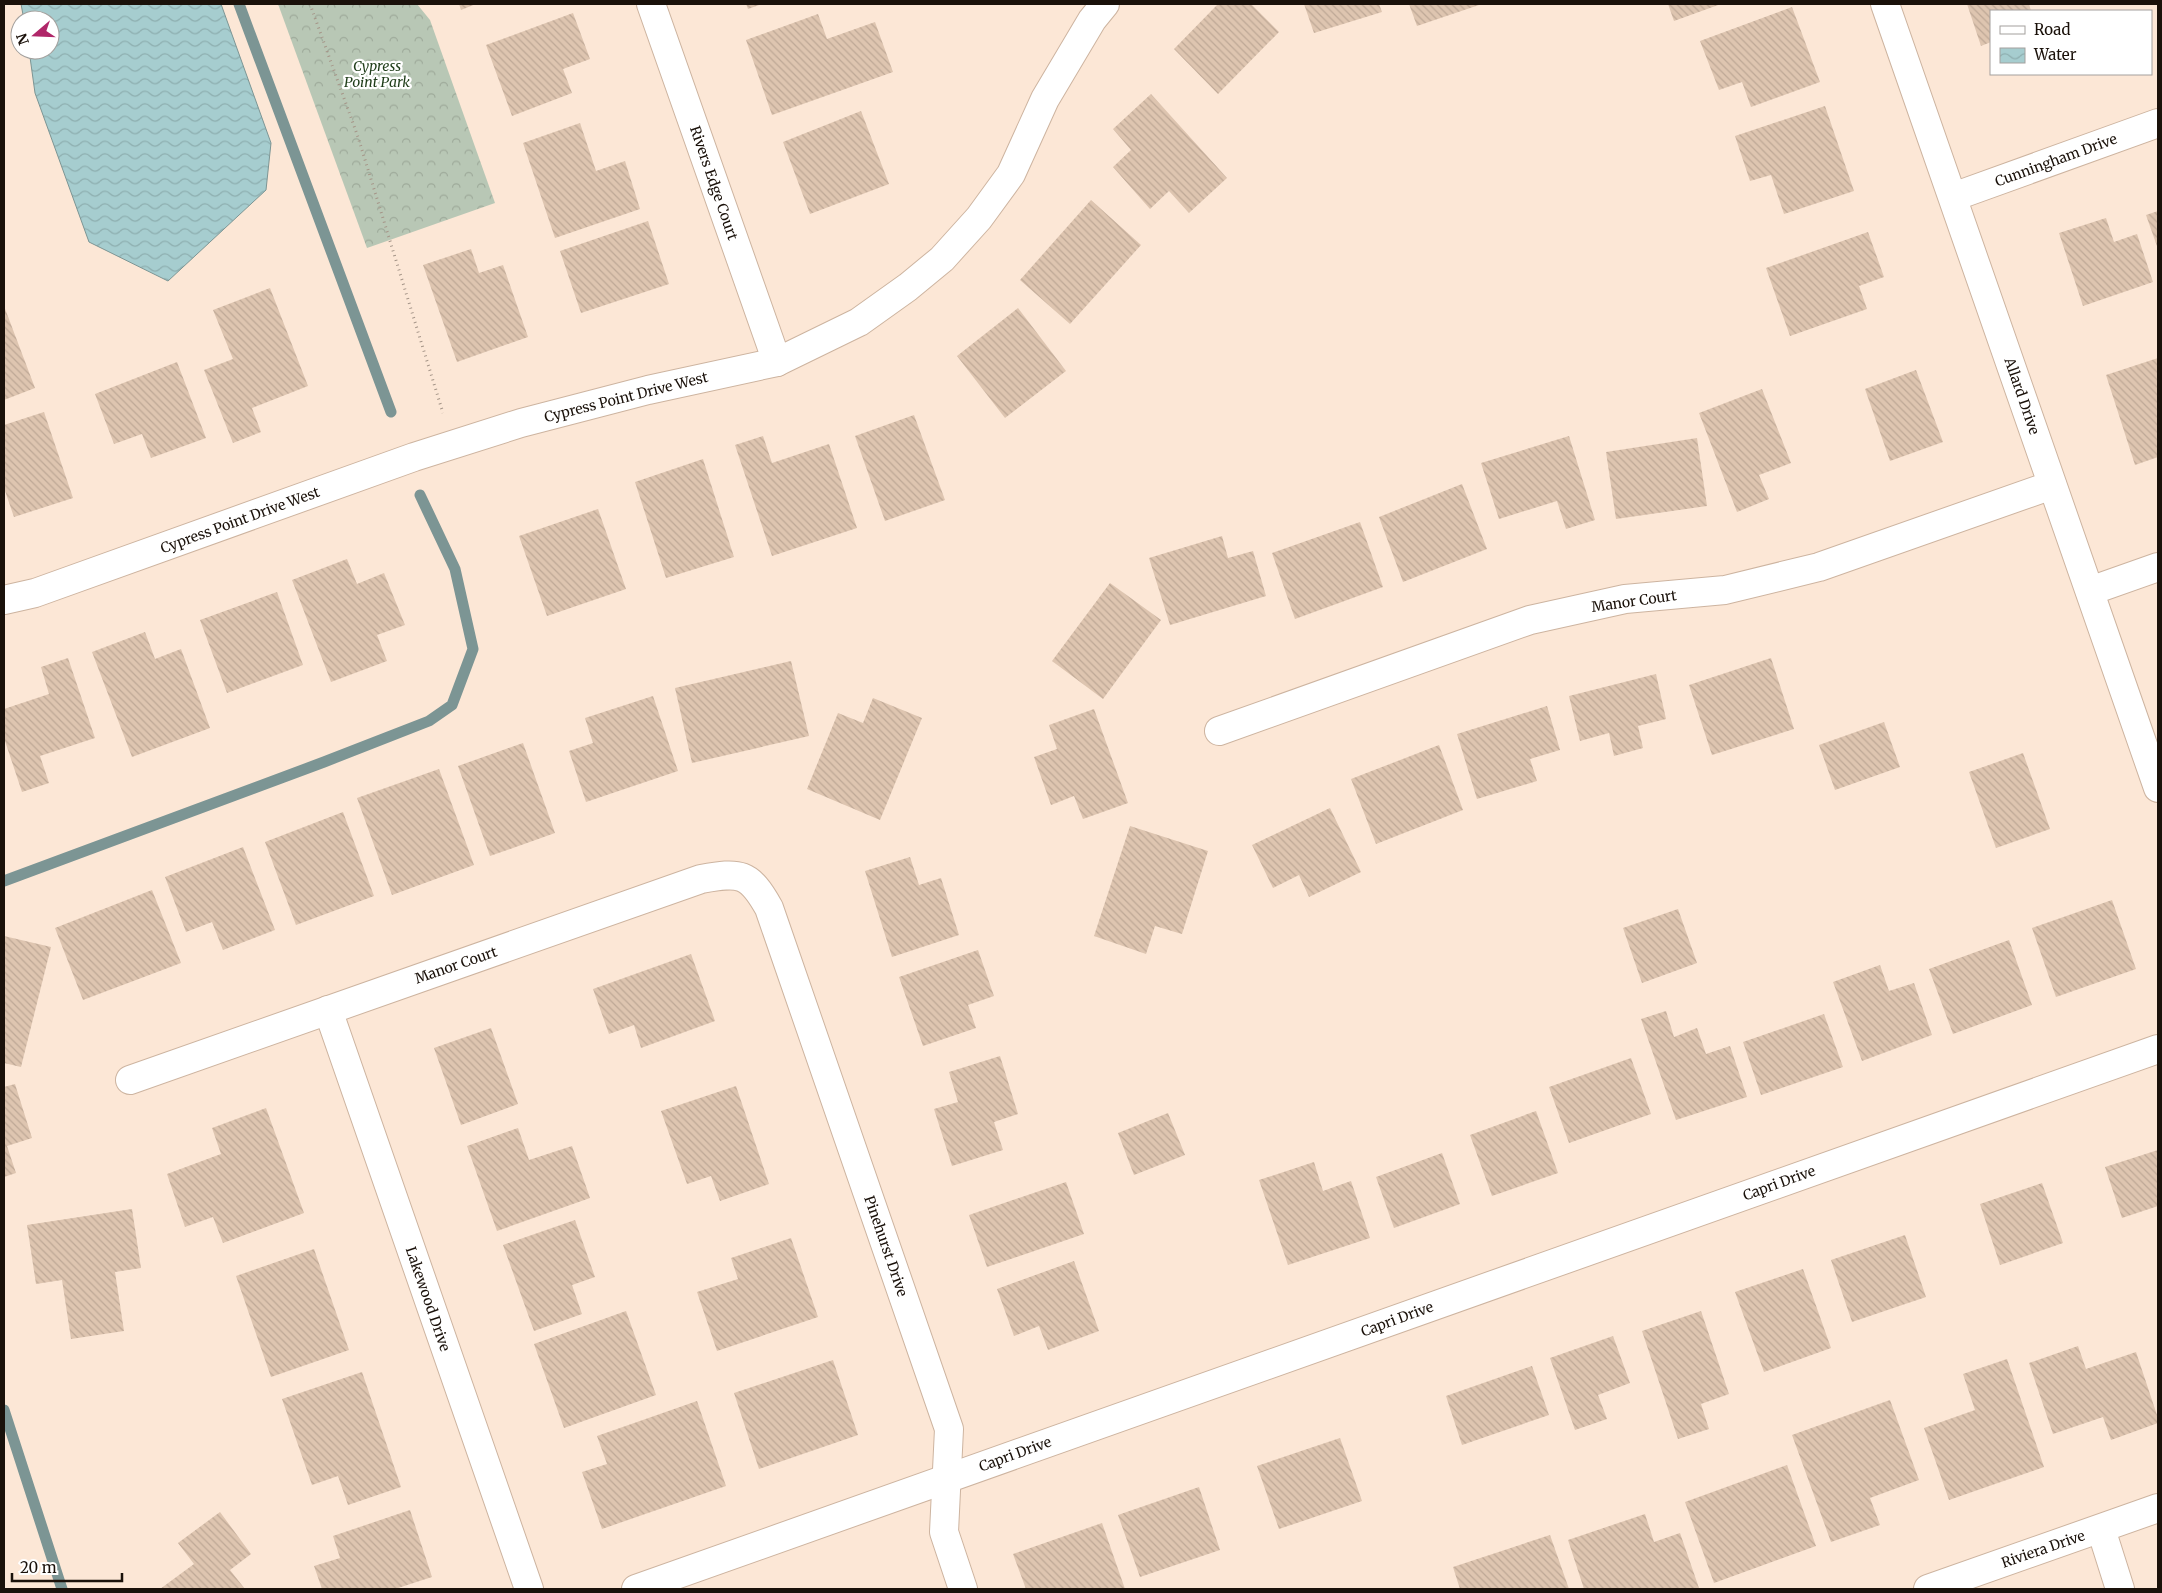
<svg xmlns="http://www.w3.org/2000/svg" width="2162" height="1593" font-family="Merriweather,serif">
  <defs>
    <pattern id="forest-crowns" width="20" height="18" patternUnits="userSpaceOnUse" patternTransform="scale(1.25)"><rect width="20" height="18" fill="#b8c7b5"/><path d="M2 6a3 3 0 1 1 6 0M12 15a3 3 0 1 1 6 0" fill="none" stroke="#9eaa9a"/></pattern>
    <pattern id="water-waves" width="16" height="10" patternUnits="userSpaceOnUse" patternTransform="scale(1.25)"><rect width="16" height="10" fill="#a6cdcf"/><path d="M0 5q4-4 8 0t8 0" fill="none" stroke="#8eafb0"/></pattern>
    <pattern id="building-back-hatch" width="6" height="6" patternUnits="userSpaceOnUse" patternTransform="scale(1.25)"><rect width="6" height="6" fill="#dec5b0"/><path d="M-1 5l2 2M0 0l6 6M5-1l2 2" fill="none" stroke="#bea896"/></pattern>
  </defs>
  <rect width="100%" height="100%" fill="#fce7d6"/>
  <polygon fill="url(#forest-crowns)" points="278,4 417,4 430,20 495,203 367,248"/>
  <polygon fill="url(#water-waves)" stroke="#7c9594" points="21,4 221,4 271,143 266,190 168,281 89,242 35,93 29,50 50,50 50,20 24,20"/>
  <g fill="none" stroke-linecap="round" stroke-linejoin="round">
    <g stroke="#7c9594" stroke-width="11">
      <polyline points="239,4 391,412"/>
      <polyline points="4,881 324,762 429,721 452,705 473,649 455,569 420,495"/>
      <polyline points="4,1410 62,1589"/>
    </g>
  </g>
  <g fill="url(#building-back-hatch)">
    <polygon points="459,4 476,4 461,10"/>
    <polygon points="746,4 762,4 748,9"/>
    <polygon points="1218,4 1251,4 1279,32 1218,94 1174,49"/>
    <polygon points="1304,4 1379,4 1382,12 1314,33"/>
    <polygon points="1409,4 1482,4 1417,26"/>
    <polygon points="1668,4 1721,4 1674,21"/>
    <polygon points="1967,4 2029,4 2031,11 1991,11 1991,42 1981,46"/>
    <polygon points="1792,7 1820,82 1751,107 1742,82 1719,90 1700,41"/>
    <polygon points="573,13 590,59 563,69 572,93 512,116 486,45"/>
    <polygon points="818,14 827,39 875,22 893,72 772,115 746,40"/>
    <polygon points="1151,94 1227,178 1189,213 1169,191 1150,209 1113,167 1131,150 1113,129"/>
    <polygon points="1825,106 1854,191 1784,214 1771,175 1750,181 1735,136"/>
    <polygon points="861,111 889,184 810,214 783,142"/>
    <polygon points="580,123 596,171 625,161 640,209 555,238 523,143"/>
    <polygon points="1091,200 1141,245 1070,324 1020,280"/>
    <polygon points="2158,211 2158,249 2146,215"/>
    <polygon points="2106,218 2114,242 2137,234 2153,282 2083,306 2059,233"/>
    <polygon points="648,221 669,284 581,313 560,251"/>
    <polygon points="1868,232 1884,277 1859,286 1867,309 1790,336 1766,268"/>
    <polygon points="471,249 479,273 503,265 528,337 457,362 423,265"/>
    <polygon points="270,288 308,386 252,408 261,432 233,443 204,370 233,359 213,310"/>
    <polygon points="4,306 35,388 4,400"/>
    <polygon points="1018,308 1066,371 1005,418 957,356"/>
    <polygon points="2158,358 2158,457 2135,465 2106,375"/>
    <polygon points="177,362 206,438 151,458 142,434 114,444 95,394"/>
    <polygon points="1916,370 1943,442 1890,461 1865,389"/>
    <polygon points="1762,389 1791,463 1759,475 1769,499 1737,512 1699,413"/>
    <polygon points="44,412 73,498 14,517 4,488 4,425"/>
    <polygon points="914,415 945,500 885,521 855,436"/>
    <polygon points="763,436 772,463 829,444 857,528 772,556 735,445"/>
    <polygon points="1569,436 1595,520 1566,529 1557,501 1499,519 1481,463"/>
    <polygon points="1697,438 1707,506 1616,519 1606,452"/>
    <polygon points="703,459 734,557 666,578 635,482"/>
    <polygon points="1462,484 1487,549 1403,582 1379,517"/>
    <polygon points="598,509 626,589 547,616 519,536"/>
    <polygon points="1360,522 1383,587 1295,619 1272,553"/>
    <polygon points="1222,536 1228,558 1253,551 1266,596 1170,625 1149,558"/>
    <polygon points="347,559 357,584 384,573 405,625 377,635 387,661 331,682 292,580"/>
    <polygon points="1110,583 1161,620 1103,699 1052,661"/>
    <polygon points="277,592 303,665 227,693 200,620"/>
    <polygon points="145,632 155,659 181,649 210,728 132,757 92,652"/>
    <polygon points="68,658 95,738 40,756 49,783 22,792 4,738 4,709 49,694 41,667"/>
    <polygon points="1771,658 1794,729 1712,755 1689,685"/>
    <polygon points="791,661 809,736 692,763 675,688"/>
    <polygon points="1656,674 1666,719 1638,726 1643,748 1614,756 1609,733 1580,741 1569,696"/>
    <polygon points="653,696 678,771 586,802 569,751 593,743 585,718"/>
    <polygon points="873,698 922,718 880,820 807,789 838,713 863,723"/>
    <polygon points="1547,706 1560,750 1530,759 1537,781 1477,799 1457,734"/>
    <polygon points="1094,709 1128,803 1083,819 1074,796 1051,805 1034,757 1057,749 1049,725"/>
    <polygon points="1884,722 1900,767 1835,790 1819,745"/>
    <polygon points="523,743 555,833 490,856 458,766"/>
    <polygon points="1439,745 1463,810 1376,844 1351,779"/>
    <polygon points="2023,753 2050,829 1996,848 1969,772"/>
    <polygon points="439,769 474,865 392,895 357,798"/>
    <polygon points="1330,808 1361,872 1309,897 1299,875 1273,888 1252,845"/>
    <polygon points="343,812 374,896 296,925 265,842"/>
    <polygon points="1130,826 1208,851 1182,934 1155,926 1146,954 1094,936"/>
    <polygon points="243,847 275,930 223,950 212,922 186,932 165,877"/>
    <polygon points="910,857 919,885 941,878 959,935 892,957 865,871"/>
    <polygon points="152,890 181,963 83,1000 55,928"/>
    <polygon points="2112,900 2136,969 2056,997 2032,928"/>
    <polygon points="1678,909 1697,963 1642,983 1623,928"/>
    <polygon points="4,936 51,947 21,1067 4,1063"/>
    <polygon points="2009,940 2032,1005 1953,1034 1929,969"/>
    <polygon points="978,950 994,996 968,1005 976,1028 923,1046 899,977"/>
    <polygon points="691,954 715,1021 641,1048 634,1025 609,1034 593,989"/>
    <polygon points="1880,965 1889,991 1914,983 1932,1035 1862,1061 1833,982"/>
    <polygon points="1666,1011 1674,1037 1697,1028 1706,1054 1730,1046 1747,1097 1676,1120 1641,1019"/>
    <polygon points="1824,1014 1843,1067 1761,1095 1743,1042"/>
    <polygon points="491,1028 518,1104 461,1125 434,1048"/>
    <polygon points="1000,1056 1018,1114 994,1122 1003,1150 952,1166 934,1109 958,1102 949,1072"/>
    <polygon points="1631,1058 1651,1114 1569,1143 1549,1087"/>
    <polygon points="15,1084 32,1138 7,1146 16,1173 4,1177 4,1087"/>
    <polygon points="736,1086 769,1184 720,1201 711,1176 687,1184 661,1111"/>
    <polygon points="266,1108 304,1213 223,1243 213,1217 185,1227 167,1174 221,1154 212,1128"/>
    <polygon points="1536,1111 1558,1173 1492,1196 1470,1135"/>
    <polygon points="1168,1113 1185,1155 1134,1175 1118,1133"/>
    <polygon points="518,1128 529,1160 572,1146 590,1198 497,1231 467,1146"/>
    <polygon points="2158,1150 2158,1206 2122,1218 2105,1167"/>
    <polygon points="1442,1153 1460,1204 1394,1228 1376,1177"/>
    <polygon points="1314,1162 1323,1191 1351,1181 1370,1238 1288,1265 1259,1180"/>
    <polygon points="1066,1182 1084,1234 987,1267 969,1215"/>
    <polygon points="2042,1183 2063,1243 2000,1265 1980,1204"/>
    <polygon points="132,1209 141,1268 115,1272 124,1331 71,1339 62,1280 36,1284 27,1225"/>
    <polygon points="575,1220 595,1277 572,1285 582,1314 534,1331 503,1245"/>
    <polygon points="1905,1235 1926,1297 1852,1322 1831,1260"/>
    <polygon points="791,1238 818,1317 717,1351 697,1292 738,1279 731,1258"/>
    <polygon points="314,1249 349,1350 271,1377 236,1276"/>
    <polygon points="1074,1261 1099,1331 1048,1350 1039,1326 1014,1336 997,1289"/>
    <polygon points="1803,1269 1831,1348 1764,1372 1735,1292"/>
    <polygon points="626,1311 656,1395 564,1428 534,1344"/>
    <polygon points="1701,1311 1729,1394 1701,1404 1709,1429 1678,1439 1642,1331"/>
    <polygon points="1613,1336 1630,1383 1598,1395 1607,1419 1575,1430 1550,1358"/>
    <polygon points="2078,1346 2086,1369 2136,1352 2158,1418 2158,1423 2111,1440 2103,1417 2053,1434 2029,1363"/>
    <polygon points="2007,1359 2044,1467 1949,1500 1924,1428 1975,1410 1963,1374"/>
    <polygon points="833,1360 858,1435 759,1469 734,1393"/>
    <polygon points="1532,1366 1549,1415 1462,1445 1446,1396"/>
    <polygon points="362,1372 401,1487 348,1505 338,1476 312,1485 282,1399"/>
    <polygon points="1890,1400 1919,1480 1870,1498 1880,1525 1831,1542 1792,1435"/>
    <polygon points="697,1401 726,1486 602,1529 582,1472 607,1464 597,1436"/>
    <polygon points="1340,1438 1362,1501 1279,1529 1257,1466"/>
    <polygon points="1787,1465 1816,1546 1714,1583 1685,1502"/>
    <polygon points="1199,1487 1220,1550 1140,1577 1118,1515"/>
    <polygon points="410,1510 432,1577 395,1589 322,1589 314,1566 340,1558 333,1536"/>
    <polygon points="220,1512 251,1554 230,1570 245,1589 160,1589 194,1564 178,1543"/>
    <polygon points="1645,1514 1654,1542 1680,1533 1699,1588 1584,1589 1568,1540"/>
    <polygon points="1102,1523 1125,1589 1026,1589 1013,1554"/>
    <polygon points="1550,1535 1569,1589 1460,1589 1453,1567"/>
  </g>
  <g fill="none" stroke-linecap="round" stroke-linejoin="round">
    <g stroke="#cdb4a0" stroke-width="30">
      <g id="minor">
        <polyline points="651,4 777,362"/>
        <polyline points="1885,4 2158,788"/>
        <polyline points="1953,197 2158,123"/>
        <polyline points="2090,591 2158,567"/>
        <polyline points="4,600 35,593 414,457 521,423 648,390 777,362 859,322 908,287 942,259 979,218 1011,174 1045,99 1092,20 1105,4"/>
        <polyline points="1219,731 1530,620 1625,599 1725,590 1819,567 2052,485"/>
        <polyline points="328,1010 529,1589"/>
        <path d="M130 1080 701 879C740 872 749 872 769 908L949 1429 944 1532 963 1589"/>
        <polyline points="2101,1529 2120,1589"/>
        <polyline points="636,1589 2158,1049"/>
        <polyline points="1928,1589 2158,1508"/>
      </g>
    </g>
    <polyline stroke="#a59588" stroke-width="3" stroke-dasharray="1 4" stroke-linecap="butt" points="310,4 358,137 443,413"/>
    <use href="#minor" stroke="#fff" stroke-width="28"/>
  </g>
  <g text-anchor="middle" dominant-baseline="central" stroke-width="4.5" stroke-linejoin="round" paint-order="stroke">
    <g font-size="14" font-style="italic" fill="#1f3d19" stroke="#fff">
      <text x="377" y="66">Cypress<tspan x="377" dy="16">Point Park</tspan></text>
    </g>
    <g font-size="14" fill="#1a110a" stroke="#fff">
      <text transform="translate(2056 160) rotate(-20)">Cunningham Drive</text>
      <text transform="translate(714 183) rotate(71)">Rivers Edge Court</text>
      <text transform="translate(2022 396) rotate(71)">Allard Drive</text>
      <text transform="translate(626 397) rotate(-14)">Cypress Point Drive West</text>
      <text transform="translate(240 520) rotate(-20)">Cypress Point Drive West</text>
      <text transform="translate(1634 601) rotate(-8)">Manor Court</text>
      <text transform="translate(456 965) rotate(-19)">Manor Court</text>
      <text transform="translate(1779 1183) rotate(-20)">Capri Drive</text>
      <text transform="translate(886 1246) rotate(71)">Pinehurst Drive</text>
      <text transform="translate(428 1299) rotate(71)">Lakewood Drive</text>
      <text transform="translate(1397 1319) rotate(-20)">Capri Drive</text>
      <text transform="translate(1015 1454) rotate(-20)">Capri Drive</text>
      <text transform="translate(2043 1549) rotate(-19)">Riviera Drive</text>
    </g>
  </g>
  <rect width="2162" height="1593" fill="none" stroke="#1a110a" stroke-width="10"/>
  <rect x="1990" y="10" width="162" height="65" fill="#ffffff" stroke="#a3a09d"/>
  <rect x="2000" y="26" width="25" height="8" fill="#ffffff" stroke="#a3a09d"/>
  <text x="2034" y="35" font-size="15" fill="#1a110a">Road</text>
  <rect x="2000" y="48" width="25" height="15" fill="url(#water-waves)" stroke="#a3a09d"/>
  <text x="2034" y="60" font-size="15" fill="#1a110a">Water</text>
  <g transform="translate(35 35) rotate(251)"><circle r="24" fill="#ffffff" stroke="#a3a09d"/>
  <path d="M0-4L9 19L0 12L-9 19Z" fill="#b02769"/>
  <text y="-8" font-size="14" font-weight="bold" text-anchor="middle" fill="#1a110a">N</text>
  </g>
  <path d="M12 1573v8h110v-8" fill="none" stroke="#1a110a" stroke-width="2.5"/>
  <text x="20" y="1573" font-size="15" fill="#1a110a" stroke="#ffffff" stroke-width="4" paint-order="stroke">20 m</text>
</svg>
